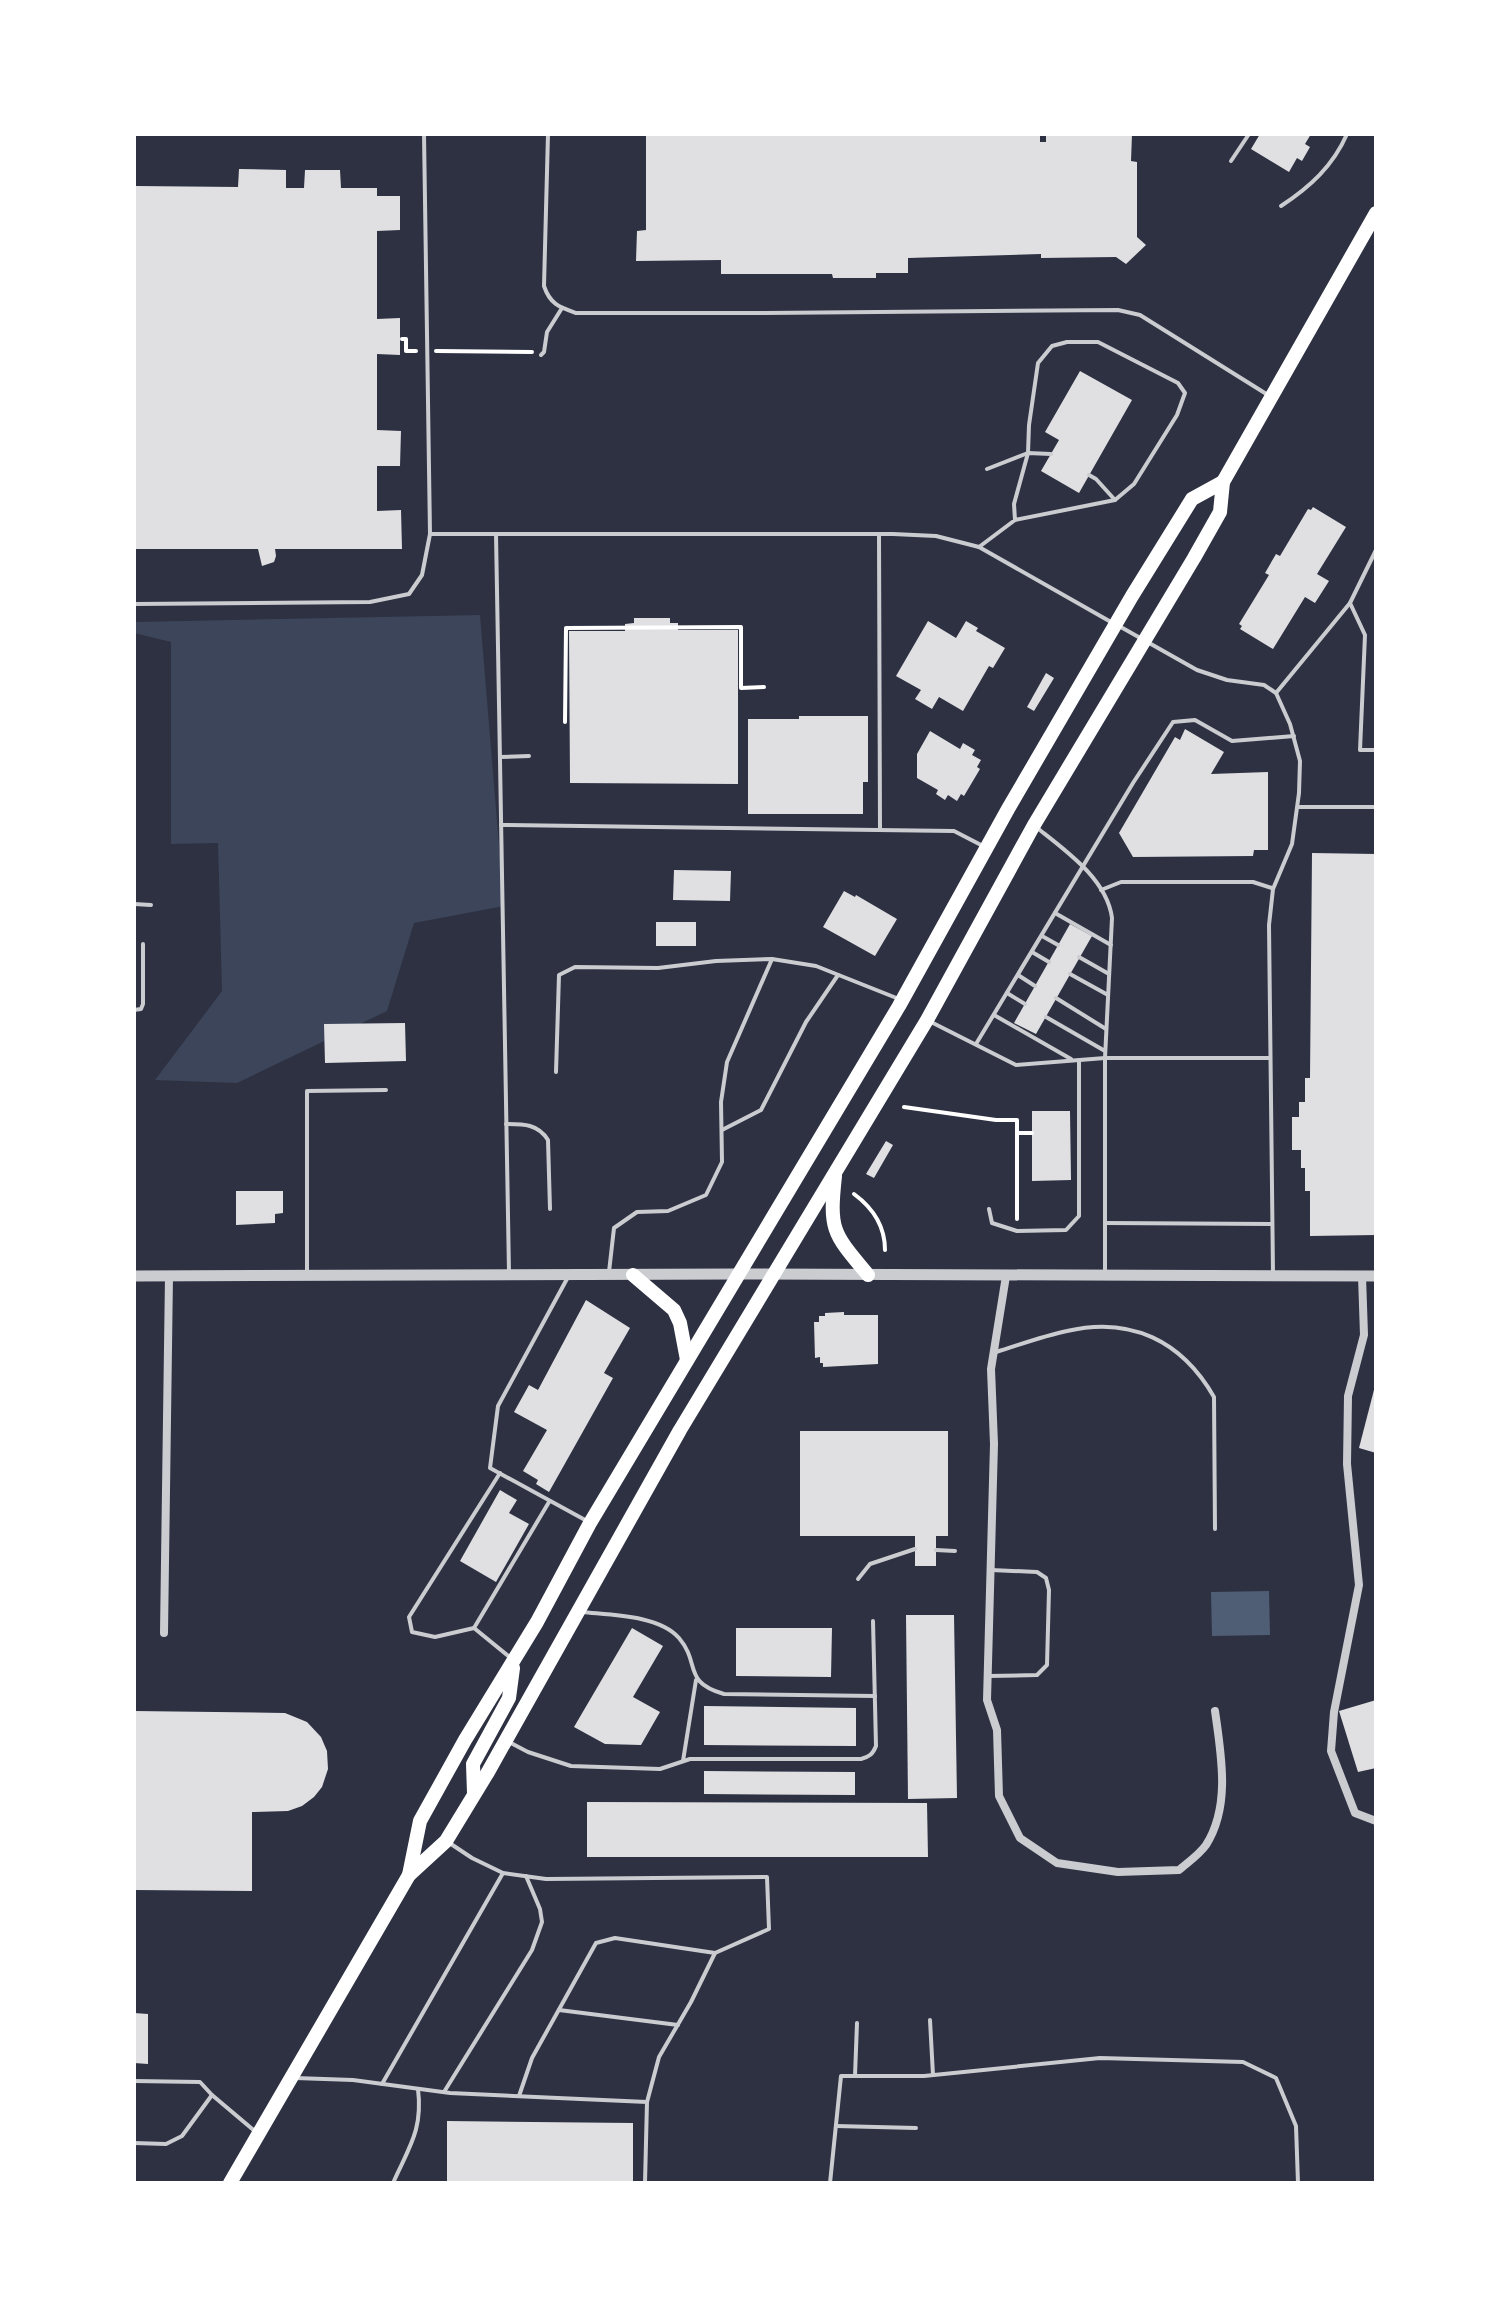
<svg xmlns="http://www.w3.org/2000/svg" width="1510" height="2317" font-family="Helvetica,sans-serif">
  <rect width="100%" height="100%" fill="#2d3142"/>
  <polygon fill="#3c4559" points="480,615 504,906 414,923 387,1011 237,1083 155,1080 222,991 218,843 171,844 171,642 134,633 134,622"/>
  <polygon fill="#4f5d75" points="1269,1591 1270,1635 1212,1636 1211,1592"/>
  <g fill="#e0e0e3">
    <polygon points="646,134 1040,134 1040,142 1046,142 1046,134 1132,134 1131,161 1137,162 1137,237 1146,245 1126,264 1116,257 1041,258 1041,254 908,258 908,273 876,273 876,278 833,278 832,274 721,274 721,260 636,261 637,231 646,230"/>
    <polygon points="1260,134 1311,134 1305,144 1310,147 1302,161 1297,158 1289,172 1251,149"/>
    <polygon points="239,169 286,170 286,188 304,188 305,170 340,170 341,188 377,188 377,196 400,196 400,230 377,231 377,319 400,318 400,355 377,354 377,430 401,431 400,466 377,466 377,511 401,510 402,549 275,549 276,556 274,562 262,566 258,549 134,549 136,186 238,187"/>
    <polygon points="1080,371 1132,400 1079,493 1041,471 1059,440 1045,432"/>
    <polygon points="1313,507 1346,527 1317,574 1329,581 1315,603 1305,597 1273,649 1240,629 1242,626 1239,624 1269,575 1265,573 1276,554 1280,556 1308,509 1311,510"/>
    <polygon points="634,618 670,618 670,623 678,623 678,630 738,630 738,784 570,783 569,631 625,631 625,624 634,623"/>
    <polygon points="928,621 956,638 966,621 978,628 976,631 1005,648 993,668 989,666 963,711 939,697 932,709 915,699 921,690 896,676"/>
    <polygon points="1046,673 1054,678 1034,711 1027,707"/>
    <polygon points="799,716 868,716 868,782 863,782 863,814 748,814 748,719 799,719"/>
    <polygon points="1185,729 1224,752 1211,774 1268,772 1268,850 1254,850 1253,856 1133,857 1119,833 1175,737 1180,740"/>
    <polygon points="930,731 960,749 963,743 975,750 972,755 981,760 977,767 980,769 964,796 961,794 957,801 948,795 945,800 936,794 938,790 917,778 917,754"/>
    <polygon points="1312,853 1376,854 1376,1235 1310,1236 1310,1191 1305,1191 1305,1168 1301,1168 1301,1150 1292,1150 1292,1117 1299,1117 1299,1102 1305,1102 1305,1078 1310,1078"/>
    <polygon points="674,870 731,871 730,901 673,900"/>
    <polygon points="844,891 855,897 856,895 897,919 875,956 823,927"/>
    <rect x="656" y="922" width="40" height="24"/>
    <polygon points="1070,924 1092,936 1036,1034 1014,1023"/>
    <polygon points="405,1023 406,1061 325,1063 324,1024"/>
    <polygon points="1032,1111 1070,1111 1071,1180 1032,1181"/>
    <polygon points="886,1141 893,1145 874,1178 866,1174"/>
    <polygon points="236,1191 283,1191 283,1213 275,1214 275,1223 236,1225"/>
    <polygon points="586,1300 630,1328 604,1373 613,1378 549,1492 536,1484 538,1480 523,1471 547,1430 514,1412 529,1385 538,1390"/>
    <polygon points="844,1312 844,1315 878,1315 878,1364 823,1367 823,1363 820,1363 820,1357 815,1358 814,1322 819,1322 819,1316 825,1316 825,1313"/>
    <polygon points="1375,1386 1376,1386 1376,1453 1359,1448"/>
    <polygon points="800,1431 948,1431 948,1536 936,1536 936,1566 915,1566 915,1536 800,1536"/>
    <polygon points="500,1490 517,1500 509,1513 529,1524 496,1582 460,1561"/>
    <polygon points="906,1615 954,1615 957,1798 908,1799"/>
    <polygon points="632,1628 663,1646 633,1697 660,1712 641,1745 605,1744 574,1727"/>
    <polygon points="736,1628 832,1628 831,1677 736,1676"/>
    <polygon points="1376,1700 1376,1768 1358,1772 1339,1711"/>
    <polygon points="704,1706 856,1708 856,1746 704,1745"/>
    <polygon points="134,1711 285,1713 307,1722 321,1737 327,1751 328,1769 322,1787 314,1797 302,1806 288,1811 252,1812 252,1891 134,1890"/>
    <polygon points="704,1771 855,1772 855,1795 704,1794"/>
    <polygon points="587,1802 927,1803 928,1857 587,1857"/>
    <polygon points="134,2013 148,2014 148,2064 134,2063"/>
    <polygon points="447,2121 633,2123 633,2183 447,2183"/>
  </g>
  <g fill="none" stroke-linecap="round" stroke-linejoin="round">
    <g stroke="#fff" stroke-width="4">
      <polyline points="402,339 406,339 406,351 416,351"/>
      <polyline points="436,351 532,352"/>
      <polyline points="565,722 566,628 741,627 741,688 764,687"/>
      <polyline points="904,1107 996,1120 1017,1120 1017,1133 1032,1133"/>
      <path d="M854 1194C873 1208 885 1225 885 1250"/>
      <polyline points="1017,1219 1017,1133"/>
    </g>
    <g stroke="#caccd0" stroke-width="4">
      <path d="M548 134 544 286C550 304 559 307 576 313H765L1118 310 1140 315 1268 395"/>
      <polyline points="1231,161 1249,134"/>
      <path d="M1281 206C1310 187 1333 166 1347 134"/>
      <polyline points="541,355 544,352 547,332 562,308"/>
      <polyline points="987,469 1028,453 1051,454"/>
      <polyline points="1089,475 1096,479 1115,500"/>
      <polyline points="430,534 893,534 936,536 979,547 1111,622"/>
      <polyline points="496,534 509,1272"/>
      <polyline points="879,534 880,830"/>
      <polyline points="979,547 1015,520 1115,500 1134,484 1177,415 1185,393 1178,383 1098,342 1067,342 1052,346 1038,363 1029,425 1028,453 1014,504 1015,520"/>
      <polyline points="1350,603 1365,635 1360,750 1376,750"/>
      <polyline points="134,604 370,602 409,594 422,575 430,534 424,134"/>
      <polyline points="1119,626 1197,670 1227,680 1264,685 1276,693 1290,724 1300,761 1299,793 1292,844 1273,889 1269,925 1273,1274"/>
      <polyline points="1276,693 1350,603 1376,550"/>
      <polyline points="500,757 529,756"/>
      <polyline points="1298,807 1376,807"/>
      <polyline points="501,825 954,831 983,846"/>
      <path d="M1036 827C1065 850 1107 879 1112 918L1105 1058V1275"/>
      <polyline points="1101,890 1121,882 1253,882 1272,888"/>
      <polyline points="134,904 151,905"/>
      <polyline points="1055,913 1111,945"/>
      <polyline points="1042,936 1058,945"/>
      <polyline points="1032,952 1049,962"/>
      <polyline points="1079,957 1109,974"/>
      <polyline points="772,959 816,966 899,999"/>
      <polyline points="1070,974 1108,995"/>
      <polyline points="1018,975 1035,986"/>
      <polyline points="1007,993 1025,1004"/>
      <polyline points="1056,998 1106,1029"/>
      <polyline points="134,1010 141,1009 143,1004 143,944"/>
      <polyline points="994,1015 1071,1059"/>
      <polyline points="1046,1017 1105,1051"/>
      <polyline points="929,1021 1016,1065 1105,1058 1269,1058"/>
      <polyline points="976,1044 1133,783 1173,722 1195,720 1232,741 1294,736"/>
      <polyline points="556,1072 559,975 575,967 658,968 716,961 772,959 727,1062 721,1102 722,1162 706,1195 668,1211 637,1212 614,1228 609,1272"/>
      <path d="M506 1124C524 1124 538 1124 548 1140L550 1209"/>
      <polyline points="722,1130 761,1110 806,1022 838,975"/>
      <polyline points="989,1209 992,1223 1017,1231 1066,1230 1079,1216 1079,1060"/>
      <polyline points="1105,1223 1272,1224"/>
      <polyline points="307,1273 307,1091 386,1090"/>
      <polyline points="568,1277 498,1406 490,1468 587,1521"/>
      <path d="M996 1352C1019 1345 1043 1336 1067 1331 1131 1316 1182 1341 1214 1397L1215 1529"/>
      <polyline points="500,1473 409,1617 412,1632 435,1637 474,1628 549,1502"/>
      <polyline points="936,1550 955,1551"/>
      <polyline points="858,1579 870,1564 915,1549"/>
      <path d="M582 1612C610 1615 659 1615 679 1638 701 1664 682 1682 724 1694L875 1696"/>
      <polyline points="474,1628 512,1659"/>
      <polyline points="988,1676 1037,1675 1047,1665 1049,1590 1046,1578 1037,1572 991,1570"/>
      <path d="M507 1741 528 1752 571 1766 660 1769 690 1759H861C869 1757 873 1754 876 1746L873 1621"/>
      <polyline points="683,1761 696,1680"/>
      <polyline points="448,1842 472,1858 503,1873 546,1879 767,1877 769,1929 715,1953 615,1938 596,1943 532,2058 519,2096"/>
      <polyline points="559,2010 678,2025"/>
      <polyline points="930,2020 933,2075"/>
      <polyline points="855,2076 857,2023"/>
      <polyline points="295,2078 353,2080 450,2093 647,2102 645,2183"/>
      <polyline points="134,2081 200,2082 212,2095 257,2133"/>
      <polyline points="382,2084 503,1873"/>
      <polyline points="444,2092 532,1950 542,1922 540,1909 526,1876"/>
      <polyline points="647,2102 659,2057 691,2002 715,1953"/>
      <polyline points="836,2126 916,2128"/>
      <polyline points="134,2143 166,2144 182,2136 212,2095"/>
      <path d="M393 2183C409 2147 423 2130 418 2089"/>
      <polyline points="830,2183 841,2076 924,2076 1100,2058 1243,2062 1276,2078 1296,2126 1298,2183"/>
    </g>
    <g stroke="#caccd0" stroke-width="8">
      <path d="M1006 1276 991 1369 994 1444 987 1700 997 1730 999 1796 1020 1838 1057 1863 1118 1872 1179 1870C1187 1863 1199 1855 1206 1845 1231 1806 1221 1754 1215 1711"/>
      <polyline points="1362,1276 1364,1335 1348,1396 1347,1464 1359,1585 1334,1712 1331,1751 1355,1813 1376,1821"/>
      <polyline points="164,1633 169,1276"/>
    </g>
    <polyline stroke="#caccd0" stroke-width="11" points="134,1276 738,1274 1376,1276"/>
    <g stroke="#fff" stroke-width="14">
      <path d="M835 1176C829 1231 833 1233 868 1275"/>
      <polyline points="633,1275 674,1310 680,1323 687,1360"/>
      <polyline points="474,1793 473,1764 509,1698 513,1668"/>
      <polyline points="409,1875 420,1821 465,1740 537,1622 590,1523 899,1006 1008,809 1132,596 1192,499 1223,482"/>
      <polyline points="230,2183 409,1875 446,1841 488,1772 680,1430 927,1020 1034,825 1194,558 1220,512 1223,482 1376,213"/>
    </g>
  </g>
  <rect width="1510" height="2317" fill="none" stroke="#ffffff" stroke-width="272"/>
</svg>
